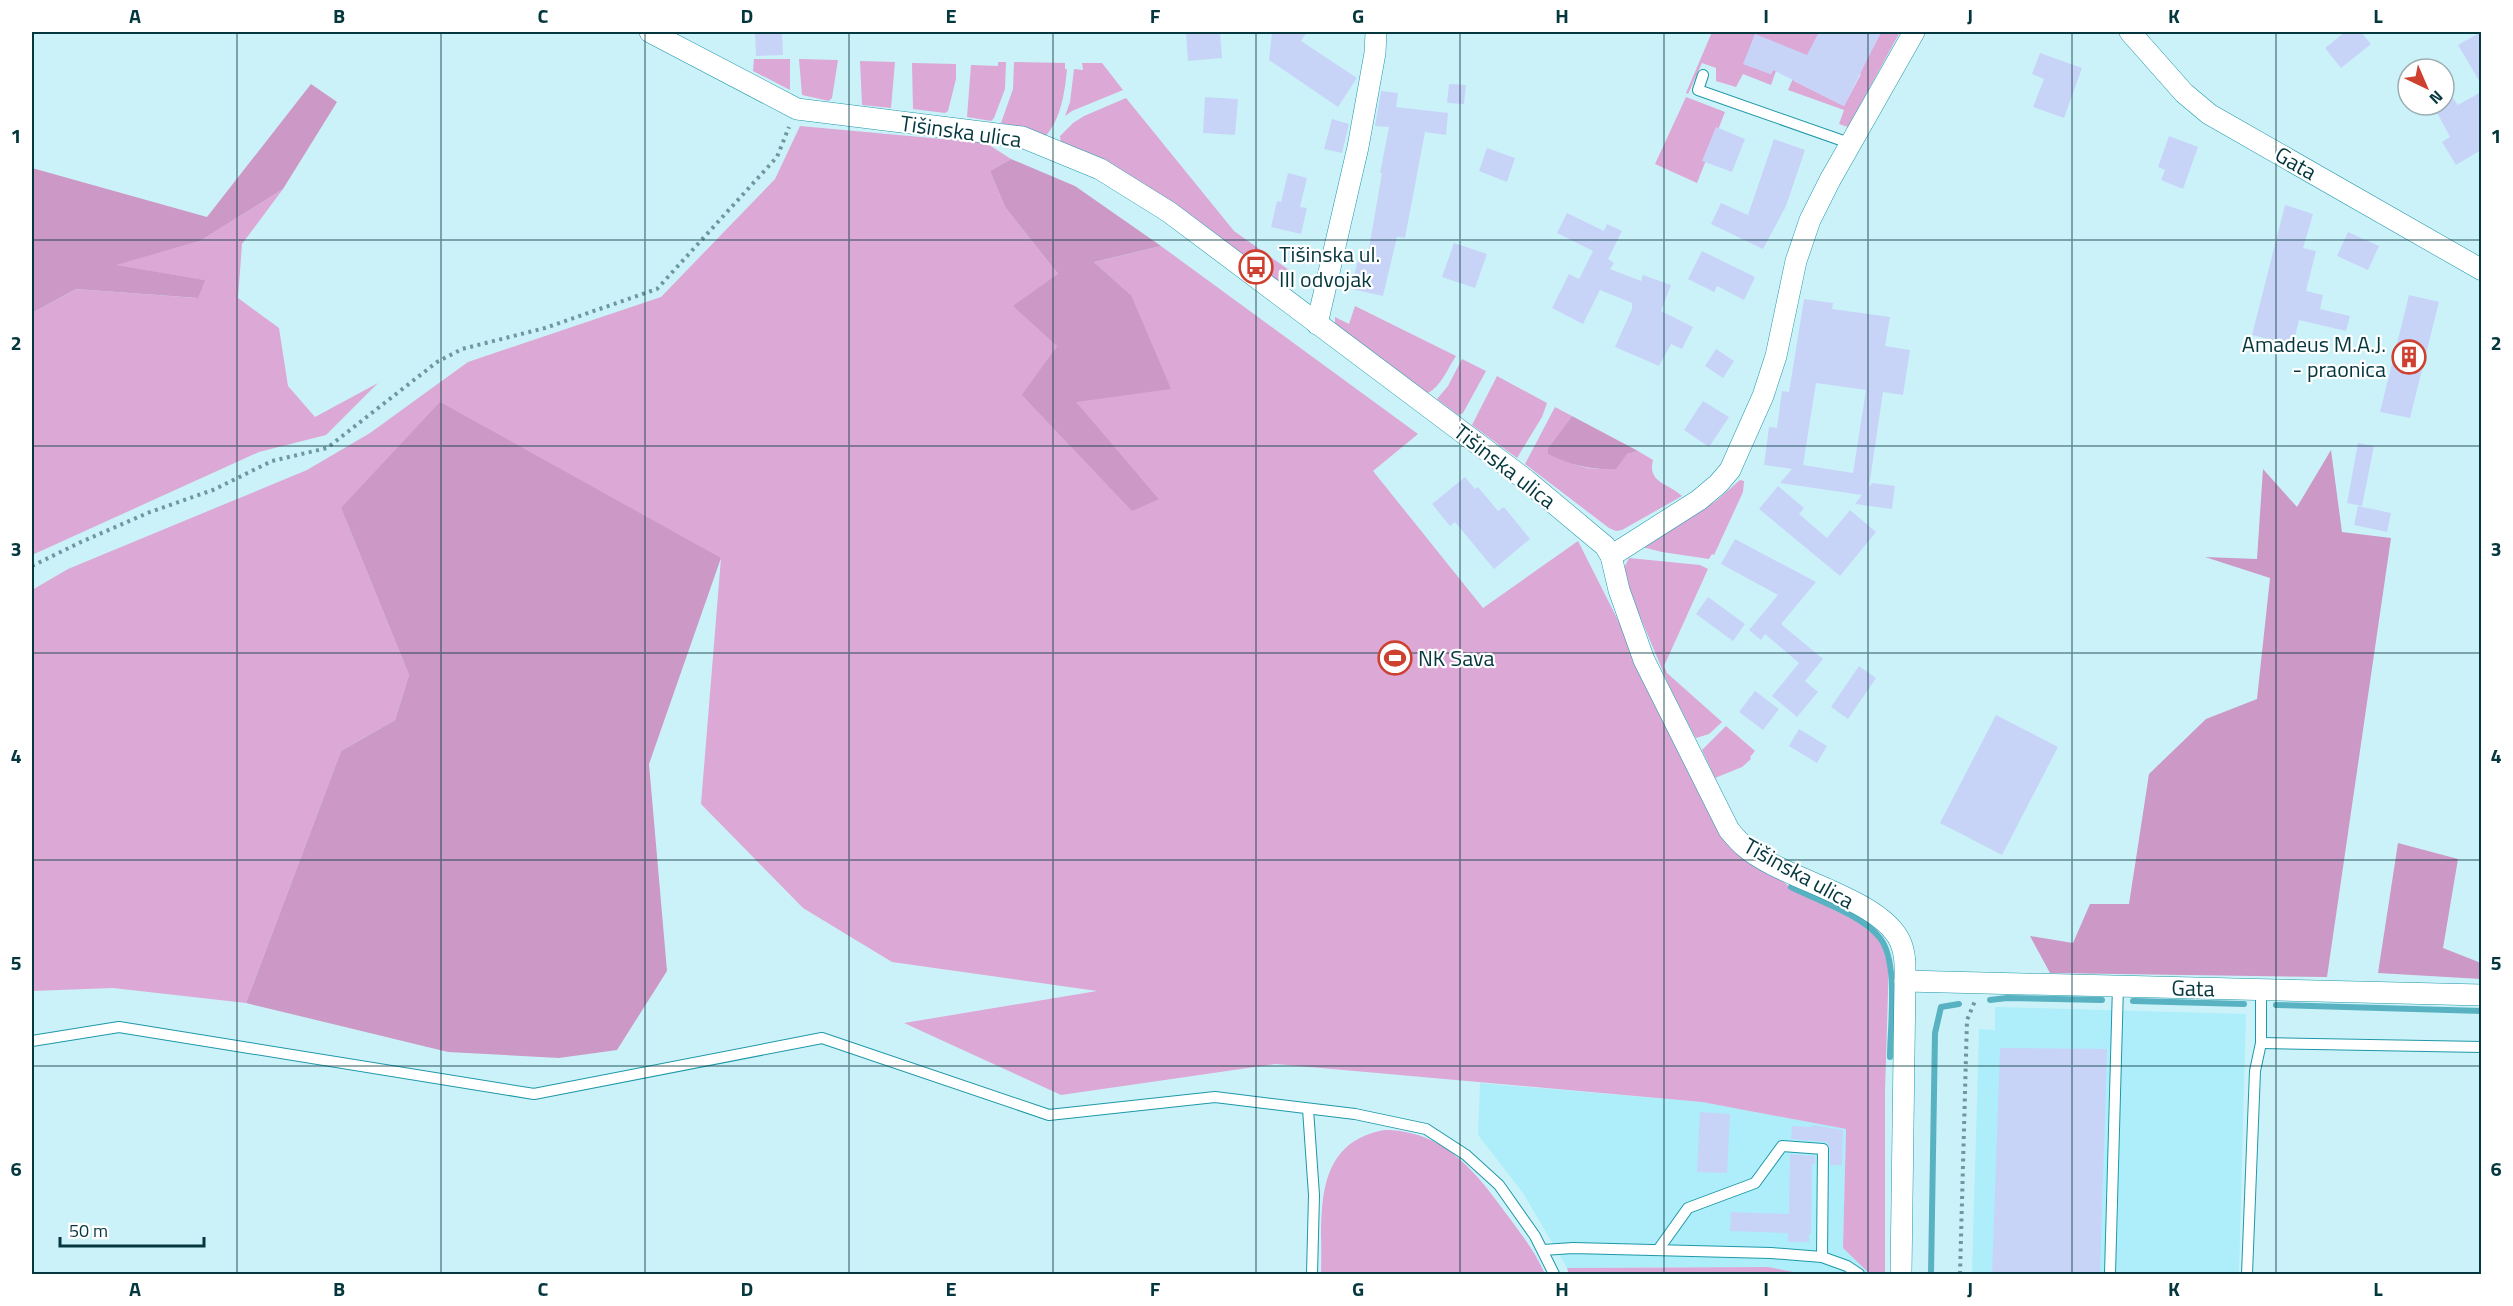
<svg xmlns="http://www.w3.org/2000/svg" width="2513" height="1306" font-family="'Titillium Web',sans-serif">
  <rect width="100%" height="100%" fill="#ccf2f9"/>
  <g fill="#adeefa">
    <polygon points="1995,1007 2246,1014 2239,1274 1972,1274 1979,1029 1995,1030"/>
    <polygon points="1480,1083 1702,1102 1846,1129 1843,1248 1870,1274 1804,1274 1768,1267 1567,1268 1523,1193 1478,1135"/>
  </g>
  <g fill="#dca8d6" fill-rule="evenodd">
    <path d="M1712 32H1836L1873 48 1881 32H1900L1848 127 1839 124 1844 110 1788 90 1795 74 1777 68 1771 85 1743 74 1736 87 1716 81V68L1702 63 1688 94 1686 93ZM1755 35 1783 46 1771 74 1744 64ZM1811 48 1861 74 1844 106 1794 81Z"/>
    <polygon points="754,59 790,59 790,90 753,71"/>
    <polygon points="799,59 838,60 832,98 829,101 802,95"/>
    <polygon points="860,61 895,62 891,108 862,105"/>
    <polygon points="998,62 1006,62 1005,89 994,118 991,121 967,117 971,65 998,66"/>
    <path d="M1014 62 1065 63V69H1067C1065 92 1061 119 1045 137L1001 123 1013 89Z"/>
    <polygon points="912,63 956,64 956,79 948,111 945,113 913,109"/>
    <polygon points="1082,63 1102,63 1123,90 1072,111 1065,116 1070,102 1074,69 1083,70"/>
    <polygon points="1686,97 1725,112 1697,183 1655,164"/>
    <polygon points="1126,98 1234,231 1296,275 1287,288 1061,143 1060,136 1073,123 1084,116"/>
    <polygon points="800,126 986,143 1011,159 990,171 1005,207 1058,274 1057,346 1023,396 1159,499 1075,402 1131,295 1094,262 1161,246 1418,434 1373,471 1483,608 1578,541 1728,838 1791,888 1856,921 1876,936 1883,948 1888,967 1888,993 1885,1092 1885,1274 1870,1274 1843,1248 1846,1129 1702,1102 1276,1064 1061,1095 904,1023 1097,991 892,962 803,908 701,804 721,558 341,508 409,675 395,720 341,751 246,1003 113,988 32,991 32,590 68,569 307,470 370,433 468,362 661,297 775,179"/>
    <polygon points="283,189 242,244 238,298 279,328 288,386 315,417 378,383 326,435 259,452 32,555 32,313 76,289 197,298 204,280 114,265 200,241"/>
    <path d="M1355 306 1456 356C1448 368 1441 386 1428 393L1335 324V317L1349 324Z"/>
    <polygon points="1462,359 1486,371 1463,413 1458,415 1437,399 1448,386"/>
    <polygon points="1497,376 1547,403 1542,417 1517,458 1472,425"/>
    <path d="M1555 407 1572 416 1548 448C1576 466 1581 470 1615 469L1627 454 1638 451 1653 460C1647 483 1669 483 1682 496L1622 530 1616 531 1609 528 1525 464Z"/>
    <polygon points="1740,480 1744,481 1743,492 1714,555 1712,554 1709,559 1662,552 1642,547 1716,501"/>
    <polygon points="1629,558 1700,565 1708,569 1664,666 1667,673 1722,722 1709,734 1696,738 1694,735 1670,688 1626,583 1624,568"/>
    <polygon points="1726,726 1755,751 1750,757 1751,759 1742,767 1715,778 1702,750"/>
    <path d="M1384 1130C1444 1130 1476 1172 1508 1216 1522 1235 1536 1253 1545 1274H1321C1323 1217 1310 1144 1384 1130Z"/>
    <polygon points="1768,1267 1804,1274 1569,1274 1567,1268"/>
  </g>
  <g fill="#cc98c6">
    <polygon points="311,84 337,102 283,189 200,241 116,265 205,280 198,298 76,289 32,313 32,168 207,217"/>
    <polygon points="1011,159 1075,186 1161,246 1094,262 1131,295 1171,389 1076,402 1159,499 1132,511 1022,395 1057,346 1013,306 1058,274 1005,207 990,171"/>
    <polygon points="440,402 721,558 649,764 667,971 617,1050 559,1058 448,1052 246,1003 341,751 395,720 409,675 341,508"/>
    <path d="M1572 416 1638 451 1627 454 1616 469C1590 470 1571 465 1548 454V448Z"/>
    <polygon points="2331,450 2342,532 2391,538 2327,977 2050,973 2030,936 2073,943 2090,904 2129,904 2149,774 2206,719 2257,699 2270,578 2205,557 2257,559 2263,469 2297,507"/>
    <polygon points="2398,843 2458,859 2443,948 2481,963 2481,979 2378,973"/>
  </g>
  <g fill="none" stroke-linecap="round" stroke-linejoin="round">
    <g stroke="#59b2c1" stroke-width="6">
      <path d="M1791 887C1817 900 1862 915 1880 938 1899 962 1890 1027 1890 1057"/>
      <polyline points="1990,1000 2007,998 2102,1000"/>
      <polyline points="2133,1001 2244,1004"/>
      <polyline points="2276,1005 2482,1011"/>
      <polyline points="1931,1274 1935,1033 1941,1007 1959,1004"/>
    </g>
  </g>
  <g fill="#c7d4f8" fill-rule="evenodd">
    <polygon points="755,32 782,32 783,55 756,56"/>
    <polygon points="1186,32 1220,32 1222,58 1188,61"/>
    <polygon points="1272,32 1307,32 1301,41 1357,78 1338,107 1269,60"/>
    <polygon points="1819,32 1881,32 1844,106 1773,70 1771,74 1743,64 1755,34 1807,55"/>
    <polygon points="2345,32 2361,32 2371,44 2341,68 2325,48"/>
    <polygon points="2481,32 2481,84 2458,45"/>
    <polygon points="2040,53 2082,68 2064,118 2033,107 2044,79 2032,74"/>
    <polygon points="1449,84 1466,85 1464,104 1447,103"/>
    <polygon points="2444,86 2458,105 2481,92 2481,150 2456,165 2442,142 2450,137 2433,105 2444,105"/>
    <polygon points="1381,91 1398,93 1396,107 1448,113 1446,135 1425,132 1405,238 1397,237 1383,296 1351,289 1360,252 1368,254 1382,173 1380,173 1389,127 1375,126"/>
    <polygon points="1205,97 1238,99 1235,135 1203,133"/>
    <polygon points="1332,119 1349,124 1342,153 1324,149"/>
    <polygon points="1716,127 1745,139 1732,172 1702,161"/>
    <polygon points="2169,136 2198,147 2183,189 2161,180 2165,170 2158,167"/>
    <polygon points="1774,139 1805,150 1786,206 1763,249 1711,224 1721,203 1748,215"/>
    <polygon points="1487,148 1515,158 1507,182 1479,171"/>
    <polygon points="1288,173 1307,178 1300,207 1307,208 1301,234 1271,227 1277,201 1281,202"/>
    <polygon points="2285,205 2313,214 2303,248 2316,251 2306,291 2323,295 2320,309 2350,316 2346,331 2299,320 2293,345 2252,335"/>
    <polygon points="1567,213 1604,231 1607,224 1622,231 1608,259 1614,263 1610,269 1641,281 1643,275 1671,285 1661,311 1693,327 1682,349 1671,344 1659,366 1615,347 1632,309 1632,303 1600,290 1583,324 1552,308 1569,274 1579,279 1593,251 1557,233"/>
    <polygon points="2348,232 2379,246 2368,270 2337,256"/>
    <polygon points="1454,243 1487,254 1475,288 1442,277"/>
    <polygon points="1702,251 1755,277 1744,300 1717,286 1714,292 1688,279"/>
    <polygon points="2409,295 2439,302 2410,418 2380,412"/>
    <path d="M1804 299 1833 303 1832 309 1890 317 1885 346 1910 350 1903 395 1883 392 1869 487 1872 483 1895 486 1892 509 1855 504 1862 495 1780 483 1792 469 1764 465 1769 427 1777 428 1782 391 1789 392ZM1816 383 1866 390 1853 473 1803 465Z"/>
    <polygon points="1716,349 1734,361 1723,378 1705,366"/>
    <polygon points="1703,401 1729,417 1709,447 1684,430"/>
    <polygon points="2358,443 2374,446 2362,506 2347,503"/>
    <polygon points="1465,477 1475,489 1478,487 1498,511 1504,507 1530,539 1494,569 1455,522 1450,526 1432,504"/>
    <polygon points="1778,486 1804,508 1799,514 1827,538 1850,510 1876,532 1840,576 1759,509"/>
    <polygon points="2358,506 2391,513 2387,532 2354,525"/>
    <polygon points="1735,539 1816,582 1781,624 1823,659 1805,681 1818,692 1797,717 1772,696 1799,663 1765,634 1761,640 1749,630 1778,595 1721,564"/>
    <polygon points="1708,597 1745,624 1733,641 1696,614"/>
    <polygon points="1859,666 1876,678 1848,719 1831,707"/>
    <polygon points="1755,691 1779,709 1763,730 1739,712"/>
    <polygon points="1996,715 2058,747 2002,855 1940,823"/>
    <polygon points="1799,729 1827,746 1817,763 1789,746"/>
    <polygon points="2000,1048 2107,1049 2100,1275 1992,1275"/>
    <polygon points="1700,1112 1730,1114 1727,1173 1697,1172"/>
    <polygon points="1812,1125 1843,1130 1842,1165 1830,1165 1830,1149 1827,1142 1791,1139 1792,1126 1812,1127"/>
    <polygon points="1790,1154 1815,1156 1815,1164 1812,1164 1811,1234 1809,1234 1809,1242 1788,1242 1788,1233 1730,1231 1731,1212 1789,1214"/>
  </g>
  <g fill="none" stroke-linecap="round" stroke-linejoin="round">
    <g stroke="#1e98a9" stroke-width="12">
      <g id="service">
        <polyline points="1703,75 1698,90 1852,144"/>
        <polyline points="32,1041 119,1027 534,1094 822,1038 1049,1115 1215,1097 1355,1114 1426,1129 1466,1155 1499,1185 1535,1236 1554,1274"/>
        <polyline points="2261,1043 2482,1047"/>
        <polyline points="1308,1109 1314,1195 1312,1274"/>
        <polyline points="1543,1250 1573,1248 1771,1253 1822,1257 1847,1266 1859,1274"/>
        <polyline points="1658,1250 1688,1208 1755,1183 1782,1146 1823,1149 1822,1257"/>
        <polyline points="2110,1274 2118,986"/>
        <polyline points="2247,1274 2255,1071 2261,1043 2261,990"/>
      </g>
    </g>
    <g stroke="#1e98a9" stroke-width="22">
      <g id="minor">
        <path d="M650 32 797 109 1022 137 1100 169 1169 212 1526 480 1605 546 1611 556 1619 590 1644 660 1729 830C1734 836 1739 842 1745 847 1781 879 1879 897 1900 941 1906 954 1905 967 1905 981L1901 1274"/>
        <polyline points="2130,32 2184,93 2209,114 2482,270"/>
        <polyline points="1317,324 1358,147 1375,53 1376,32"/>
        <polyline points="1611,556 1699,500 1718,484 1730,470 1763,396 1776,356 1796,261 1810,220 1830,180 1914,32"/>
        <polyline points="1905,981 2482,995"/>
      </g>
    </g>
    <g stroke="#6c99a0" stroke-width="4" stroke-dasharray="3 4.5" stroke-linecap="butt">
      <polyline points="32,566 81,542 150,512 213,490 272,461 327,448 437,362 462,349 545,328 657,289 777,157 789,127"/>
      <polyline points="1960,1274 1967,1020 1975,1001"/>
    </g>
    <use href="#service" stroke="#fff" stroke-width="10"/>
    <use href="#minor" stroke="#fff" stroke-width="21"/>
  </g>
  <path fill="none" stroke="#04373e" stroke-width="1.5" stroke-opacity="0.55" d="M237 32V1274M441 32V1274M645 32V1274M849 32V1274M1053 32V1274M1256 32V1274M1460 32V1274M1664 32V1274M1868 32V1274M2072 32V1274M2276 32V1274M32 240H2482M32 446H2482M32 653H2482M32 860H2482M32 1066H2482"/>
  <defs>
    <g id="bus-ring" transform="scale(1.725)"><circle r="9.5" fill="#fff" stroke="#ce4131" stroke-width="1.5"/><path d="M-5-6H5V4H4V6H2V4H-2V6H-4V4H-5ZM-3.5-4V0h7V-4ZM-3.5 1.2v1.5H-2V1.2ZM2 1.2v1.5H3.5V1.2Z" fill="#ce4131"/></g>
    <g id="building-ring" transform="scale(1.725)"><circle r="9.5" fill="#fff" stroke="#ce4131" stroke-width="1.5"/><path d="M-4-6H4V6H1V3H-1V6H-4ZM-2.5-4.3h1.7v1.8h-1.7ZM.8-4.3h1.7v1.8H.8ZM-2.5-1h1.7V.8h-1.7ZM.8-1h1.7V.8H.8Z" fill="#ce4131"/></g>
    <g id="stadium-ring" transform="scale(1.725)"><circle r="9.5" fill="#fff" stroke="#ce4131" stroke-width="1.5"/><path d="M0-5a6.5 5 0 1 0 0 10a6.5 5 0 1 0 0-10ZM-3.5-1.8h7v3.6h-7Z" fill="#ce4131"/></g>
  </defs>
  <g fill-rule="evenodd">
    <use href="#bus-ring" x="1256" y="267"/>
    <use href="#building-ring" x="2409" y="357"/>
    <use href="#stadium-ring" x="1395" y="658"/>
  </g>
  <g text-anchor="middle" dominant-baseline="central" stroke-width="4.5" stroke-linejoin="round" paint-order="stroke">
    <g font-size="22" fill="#04373e" stroke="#fff">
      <text transform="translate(961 131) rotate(8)">Tišinska ulica</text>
      <text transform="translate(2296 163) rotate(30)">Gata</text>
      <text transform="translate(1505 466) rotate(38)">Tišinska ulica</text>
      <text transform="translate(1799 873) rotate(29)">Tišinska ulica</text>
      <text transform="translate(2193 988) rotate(1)">Gata</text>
    </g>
    <g font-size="22" fill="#04373e" stroke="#fff" text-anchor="start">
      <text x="1279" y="254">Tišinska ul.<tspan x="1279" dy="25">III odvojak</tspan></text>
      <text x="2386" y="344" text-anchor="end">Amadeus M.A.J.<tspan x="2386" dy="25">- praonica</tspan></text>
      <text x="1418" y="658">NK Sava</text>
    </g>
  </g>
  <rect width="2513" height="1306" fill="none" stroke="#ffffff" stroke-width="66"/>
  <g transform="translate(2426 87) rotate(136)"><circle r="28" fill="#ffffff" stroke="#9bafb2" stroke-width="1.5"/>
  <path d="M0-4.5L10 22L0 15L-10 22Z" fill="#ce4131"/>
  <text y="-9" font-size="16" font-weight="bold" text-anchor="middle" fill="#04373e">N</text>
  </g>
  <path d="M60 1237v9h144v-9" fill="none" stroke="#04373e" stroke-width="3"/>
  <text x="69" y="1237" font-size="18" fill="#04373e" stroke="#ffffff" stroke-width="4.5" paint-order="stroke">50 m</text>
  <rect x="33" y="33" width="2447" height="1240" fill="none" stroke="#04373e" stroke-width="2"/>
  <g font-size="20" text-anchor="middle" font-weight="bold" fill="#04373e">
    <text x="135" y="23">A</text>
    <text x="339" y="23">B</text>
    <text x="543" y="23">C</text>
    <text x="747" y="23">D</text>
    <text x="951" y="23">E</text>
    <text x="1155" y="23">F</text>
    <text x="1358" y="23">G</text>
    <text x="1562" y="23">H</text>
    <text x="1766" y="23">I</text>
    <text x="1970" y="23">J</text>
    <text x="2174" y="23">K</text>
    <text x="2378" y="23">L</text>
    <text x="16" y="143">1</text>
    <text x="2496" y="143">1</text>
    <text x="16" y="350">2</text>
    <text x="2496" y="350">2</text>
    <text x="16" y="556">3</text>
    <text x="2496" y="556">3</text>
    <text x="16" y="763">4</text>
    <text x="2496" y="763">4</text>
    <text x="16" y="970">5</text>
    <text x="2496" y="970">5</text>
    <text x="16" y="1176">6</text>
    <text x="2496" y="1176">6</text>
    <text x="135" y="1296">A</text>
    <text x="339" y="1296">B</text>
    <text x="543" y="1296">C</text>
    <text x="747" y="1296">D</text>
    <text x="951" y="1296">E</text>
    <text x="1155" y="1296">F</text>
    <text x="1358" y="1296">G</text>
    <text x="1562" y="1296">H</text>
    <text x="1766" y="1296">I</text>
    <text x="1970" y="1296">J</text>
    <text x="2174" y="1296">K</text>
    <text x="2378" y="1296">L</text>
  </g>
</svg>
